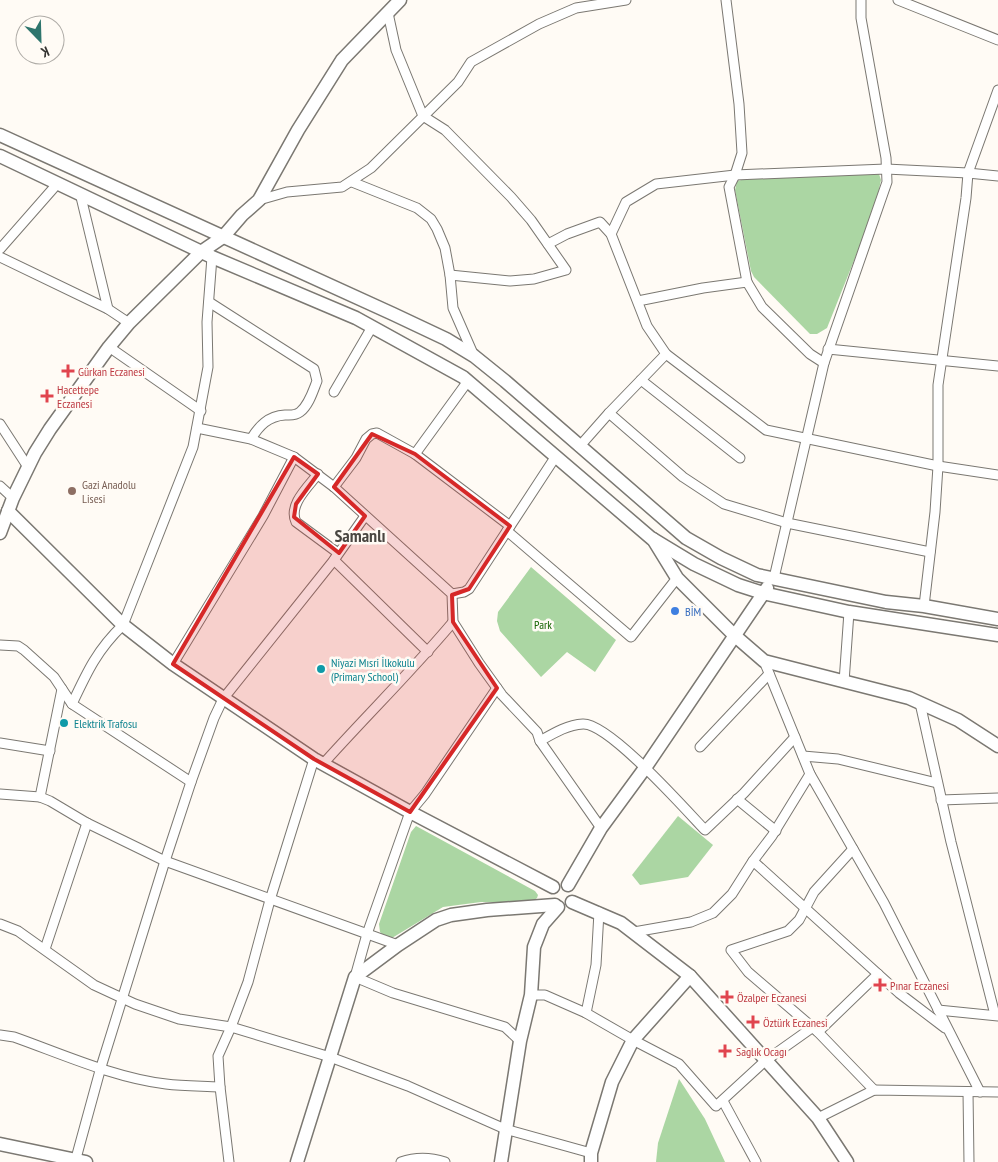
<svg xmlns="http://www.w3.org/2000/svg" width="998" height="1162" font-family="'PT Sans Narrow',sans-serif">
  <rect width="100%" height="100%" fill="#fffbf5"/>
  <g fill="#abd6a3">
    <polygon points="879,174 881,180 875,208 827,328 817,334 810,334 754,277 751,271 735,190 737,181 750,178"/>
    <polygon points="531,567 616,640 595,672 567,652 541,677 500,631 497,621 498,612"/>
    <polygon points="678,816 713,845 688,877 640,885 632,875"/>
    <polygon points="416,826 535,891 538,895 537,898 530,903 481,902 443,907 392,938 386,938 380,932 379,924 411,832"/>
    <polygon points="679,1079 705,1119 725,1162 656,1162 658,1143"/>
  </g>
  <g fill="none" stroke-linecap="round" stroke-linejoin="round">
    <g stroke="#7b7872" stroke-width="11">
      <g id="street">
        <polyline points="726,0 739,104 742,153 735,175 729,187 747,282"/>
        <polyline points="898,0 998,40"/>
        <polyline points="388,13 396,50 423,116 445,130 511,197 531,220 566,270 534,279 510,281 450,275"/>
        <polyline points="352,182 417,208 431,219 437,229 445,248 450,275 453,308 474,356"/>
        <polyline points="80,193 108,309"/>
        <polyline points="259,200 287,192 342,187 371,168 458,82 471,62 539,24 576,8 626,0"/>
        <polyline points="611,234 626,202 656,184 735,175 886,169 968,173 998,176"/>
        <polyline points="548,244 567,234 600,222 611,234 647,326 666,354 766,430 938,466 998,475"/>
        <polyline points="0,249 58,183"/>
        <polyline points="0,257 108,309 129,323"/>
        <polyline points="638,301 703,288 747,282 762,307 810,354 824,363"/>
        <path d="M209 302 314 369 317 381C313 391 309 405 300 412 295 416 290 415 285 415 268 416 259 426 251 439"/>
        <polyline points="109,347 201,411"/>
        <polyline points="828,349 998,366"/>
        <polyline points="641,380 740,458"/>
        <polyline points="334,392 372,327"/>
        <polyline points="609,413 666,354"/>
        <polyline points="0,424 28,467"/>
        <polyline points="197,428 251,439 294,457 334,487 452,594 453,622 479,663 502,695 537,732 540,741 601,828"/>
        <polyline points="579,447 609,413 683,477 724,504 787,523 930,552"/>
        <polyline points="415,454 468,381"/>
        <path d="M318 474C308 487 288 505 296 522L338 553"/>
        <polyline points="0,486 13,498"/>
        <polyline points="334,487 356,458 366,439 372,434 377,433 415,454 510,526"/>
        <polyline points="507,531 631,637 677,578"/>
        <polyline points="336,557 334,560 428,652"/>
        <polyline points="774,578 824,363 887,182 886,158 861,18 861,0"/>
        <polyline points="452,594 464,592 469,589 556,456"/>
        <polyline points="924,606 935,512 938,466 938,385 966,198 968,173 998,90"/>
        <polyline points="0,645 18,646 24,650 54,677 72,704 191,782"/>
        <polyline points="764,661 810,774 884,903 980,1092"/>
        <polyline points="173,664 263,516 294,457"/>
        <polyline points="844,682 849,612"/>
        <polyline points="497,688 425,794 410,812 367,934 355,977 393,993 505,1027 520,1041"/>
        <polyline points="920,703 951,842 995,1015"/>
        <path d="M72 704C87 672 97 650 123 625L193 447 208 367 207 322 212 257"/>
        <path d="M540 741C554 733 567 725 583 724 609 723 685 809 705 830L744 793 795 737"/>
        <polyline points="0,743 50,751"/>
        <polyline points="700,747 769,674"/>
        <polyline points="803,756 838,759 937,783"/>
        <path d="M323 764C366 716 412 671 453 622"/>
        <polyline points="0,794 40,797 50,801 87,823 165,861 398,945"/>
        <polyline points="40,797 62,689"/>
        <polyline points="737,799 776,831"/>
        <polyline points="941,800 998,798"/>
        <polyline points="853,849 814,892 799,920 788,931 731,950 748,972 818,1032 874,1090"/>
        <polyline points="753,861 899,993 945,1028"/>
        <polyline points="599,912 596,965 586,1013 633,1040 679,1064 716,1106 765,1061 813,1027"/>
        <polyline points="0,924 18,931 94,985 135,1004 179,1019 231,1027 330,1057 408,1086 505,1129 591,1153"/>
        <polyline points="634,932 691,922 713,913 732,894 753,861 772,836 810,774"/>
        <polyline points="45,949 87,823"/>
        <polyline points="531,995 545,995 586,1013"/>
        <polyline points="938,1010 998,1016"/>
        <polyline points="818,1032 878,974"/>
        <path d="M0 1035 14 1037C62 1054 115 1078 166 1084 183 1086 202 1086 220 1087"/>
        <polyline points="968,1092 969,1162"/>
        <polyline points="723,1101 756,1162"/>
        <polyline points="818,1118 874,1090 998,1092"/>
        <polyline points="75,1162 101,1067 165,861 191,782 214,718 223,699 334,560 365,516"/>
        <polyline points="229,1162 220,1087 218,1056 231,1027 248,982 270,900 314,759"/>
        <path d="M401 1162C415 1157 430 1157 445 1162"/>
      </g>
    </g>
    <g stroke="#7b7872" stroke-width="15">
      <g id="secondary">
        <polyline points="0,135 393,314 446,339 474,356 505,381 686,538 721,558 757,575 886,602 924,606 998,619"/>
        <polyline points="0,156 212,257 356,318 463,377 651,538 694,564 738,585 763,593 849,612 998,635"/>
        <polyline points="8,511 123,625 173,664 314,759 410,812 553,887"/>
        <polyline points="0,533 13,498 35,453 50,429 109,347 129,323 201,252 223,237 242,215 259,200 298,130 342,60 400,0"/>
        <polyline points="653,539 677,578 734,635 764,661 909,698 958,720 998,746"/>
        <polyline points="568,885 601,828 645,768 767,588"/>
        <polyline points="572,902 621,923 690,976 818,1118 847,1162"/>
        <polyline points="0,1144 86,1162"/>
        <polyline points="297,1162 355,977 398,945 436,920 451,915 487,910 555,905"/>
        <polyline points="501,1162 520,1041 531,995 534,947 543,924 558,907"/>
        <polyline points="591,1162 591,1153 612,1082 633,1040 690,976"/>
      </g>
    </g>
    <use href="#street" stroke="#fff" stroke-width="9"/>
    <use href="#secondary" stroke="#fff" stroke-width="12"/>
  </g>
  <path fill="#d62828" fill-opacity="0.2" stroke="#d62828" stroke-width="4" stroke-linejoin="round" d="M372 434 415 454 510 526 469 589 452 595 453 622 497 688 410 812 314 759 173 664 294 457 318 474 296 504 294 517 339 553 365 516 334 487Z"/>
  <g fill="#e0444e" stroke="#fffbf5" stroke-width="2">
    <path d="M65.5 363.5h5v5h5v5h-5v5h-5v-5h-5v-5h5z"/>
    <path d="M44.5 388.5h5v5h5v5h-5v5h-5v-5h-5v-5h5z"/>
    <path d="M877.5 977.5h5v5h5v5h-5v5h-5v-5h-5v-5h5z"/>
    <path d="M724.5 989.5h5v5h5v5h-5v5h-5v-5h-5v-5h5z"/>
    <path d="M750.5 1014.5h5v5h5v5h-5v5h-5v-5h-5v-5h5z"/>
    <path d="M722.5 1043.5h5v5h5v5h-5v5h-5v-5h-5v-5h5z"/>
  </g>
  <circle fill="#8d6e63" stroke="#fffbf5" stroke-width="2" cx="72" cy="491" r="5"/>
  <circle fill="#3f7fe0" stroke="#fffbf5" stroke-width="2" cx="675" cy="611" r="5"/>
  <g fill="#0f9aa8" stroke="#fffbf5" stroke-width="2">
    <circle cx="321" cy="669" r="5"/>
    <circle cx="64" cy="723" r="5"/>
  </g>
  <g text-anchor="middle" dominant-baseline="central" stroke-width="5" stroke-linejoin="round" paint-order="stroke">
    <g font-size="12" fill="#be3a42" stroke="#fffbf5" text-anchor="start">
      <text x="78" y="371">Gürkan Eczanesi</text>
      <text x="57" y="389">Hacettepe<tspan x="57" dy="14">Eczanesi</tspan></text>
      <text x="890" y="985">Pınar Eczanesi</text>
      <text x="737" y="997">Özalper Eczanesi</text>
      <text x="763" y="1022">Öztürk Eczanesi</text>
      <text x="736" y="1051">Saglık Ocagı</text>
    </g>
    <g font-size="12" fill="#785e54" stroke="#fffbf5" text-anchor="start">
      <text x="82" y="484">Gazi Anadolu<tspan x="82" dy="14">Lisesi</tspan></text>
    </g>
    <g font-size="12" fill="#366cbe" stroke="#fffbf5" text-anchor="start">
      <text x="685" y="611">BİM</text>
    </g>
    <g font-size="12" fill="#146400" stroke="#fffbf5">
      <text x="543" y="624">Park</text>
    </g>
    <g font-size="12" fill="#0d838f" stroke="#fffbf5" text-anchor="start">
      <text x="331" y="662">Niyazi Mısri İlkokulu<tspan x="331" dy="14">(Primary School)</tspan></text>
      <text x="74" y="723">Elektrik Trafosu</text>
    </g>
    <g font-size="18" font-weight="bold" fill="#494641" stroke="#fffbf5">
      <text x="360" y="535">Samanlı</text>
    </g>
  </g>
  <g transform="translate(40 40) rotate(157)"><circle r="24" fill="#fffbf5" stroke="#afaca7"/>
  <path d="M0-4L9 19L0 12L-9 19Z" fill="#2e756d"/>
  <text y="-8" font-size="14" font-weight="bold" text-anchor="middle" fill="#363532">K</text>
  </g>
</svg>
